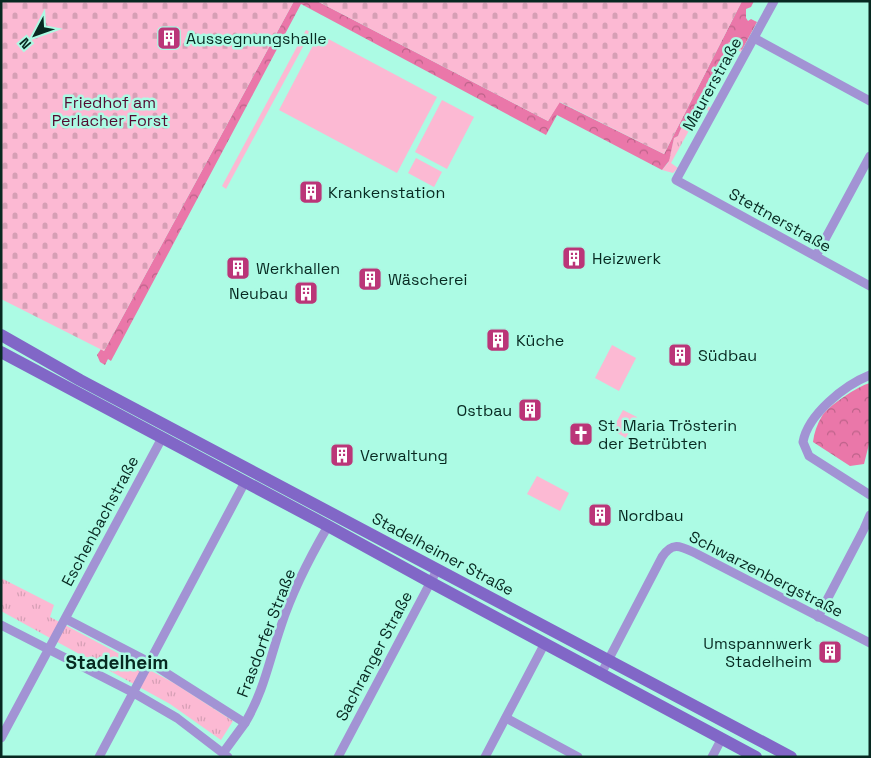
<svg xmlns="http://www.w3.org/2000/svg" width="871" height="758" font-family="'Space Grotesk',sans-serif">
  <defs>
    <pattern id="grass-tufts" width="24" height="20" patternUnits="userSpaceOnUse" patternTransform="scale(1.25)"><rect width="24" height="20" fill="#fcb9d3"/><path d="M3 7l-1-3M5 7V3M7 7l1-3M15 17l-1-3M17 17v-4M19 17l1-3" fill="none" stroke="#d69fb5"/></pattern>
    <pattern id="forest-crowns" width="20" height="18" patternUnits="userSpaceOnUse" patternTransform="scale(1.25)"><rect width="20" height="18" fill="#ea77a9"/><path d="M2 6a3 3 0 1 1 6 0M12 15a3 3 0 1 1 6 0" fill="none" stroke="#bc6289"/></pattern>
    <pattern id="cemetery-stones" width="16" height="16" patternUnits="userSpaceOnUse" patternTransform="scale(1.25)"><rect width="16" height="16" fill="#fcb9d3"/><path d="M2 7V4a2 2 0 0 1 4 0v3zM10 15v-3a2 2 0 0 1 4 0v3z" fill="#d69fb5"/></pattern>
  </defs>
  <rect width="100%" height="100%" fill="#acfbe4"/>
  <g fill="url(#grass-tufts)">
    <path d="M729 42 742 50 741 52 734 48 704 103 711 108 709 111 702 107 671 163 678 168 673 173 662 170 668 163 674 138 678 136 681 127 692 115 703 91 706 90C709 79 713 70 723 64V54Z"/>
    <polygon points="1,578 54,605 50,617 174,683 233,721 221,740 170,704 1,611"/>
  </g>
  <g fill="url(#forest-crowns)">
    <path d="M294 1H317L548 121 559 102 664 154 742 1H754L751 7 746 9V18L748 21 751 19 757 22 742 50 729 42 723 54V64L717 67 715 76 709 78 706 90 703 91 699 100 701 102 700 106 695 108V114C687 118 681 127 678 136L674 138 669 161 662 170 557 115 546 135 301 4 111 361 108 359 105 365 100 362 97 355 101 349 104 351Z"/>
    <path d="M870 383V440L864 464 850 466 813 442C814 433 817 424 822 416 828 406 858 386 870 383Z"/>
  </g>
  <g fill="url(#cemetery-stones)">
    <polygon points="1,1 294,1 104,351 1,299"/>
    <polygon points="317,1 742,1 664,154 560,102 548,121"/>
  </g>
  <g fill="#fcb9d3">
    <polygon points="306,30 311,32 226,189 222,186"/>
    <polygon points="319,34 437,97 397,173 279,110"/>
    <polygon points="442,100 474,117 447,169 415,152"/>
    <polygon points="416,158 442,172 434,187 408,173"/>
    <polygon points="612,345 636,358 619,391 595,378"/>
    <polygon points="623,410 637,417 626,438 612,430"/>
    <polygon points="537,476 569,493 560,511 527,494"/>
  </g>
  <g fill="none" stroke-linecap="round" stroke-linejoin="round">
    <g stroke="#a293d4" stroke-width="9">
      <polyline points="774,1 676,180 870,286"/>
      <polyline points="754,38 870,101"/>
      <polyline points="816,256 870,156"/>
      <path d="M870 375C845 385 808 414 803 442L809 456 870 495"/>
      <polyline points="818,617 864,529 870,515"/>
      <polyline points="66,619 149,662 245,723 223,753"/>
      <polyline points="1,625 134,693 177,718 228,757"/>
      <path d="M601 674 662 557C673 540 682 547 697 554L870 643"/>
      <polyline points="506,718 578,757"/>
      <path d="M245 723C264 691 269 661 281 626 292 592 310 557 328 526"/>
      <polyline points="1,738 162,438"/>
      <polyline points="99,757 245,482"/>
      <polyline points="338,757 437,570"/>
      <polyline points="485,757 545,643"/>
      <polyline points="712,757 722,738"/>
    </g>
    <g stroke="#8167c7" stroke-width="12">
      <polyline points="1,335 80,380 791,757"/>
      <polyline points="1,352 328,526 430,582 756,757"/>
    </g>
  </g>
  <defs>
    <g id="building-square" transform="scale(1.25)"><rect x="-9" y="-9" width="18" height="18" rx="4" fill="#bb3578" stroke="#acfbe4"/><path d="M-4-6H4V6H1V3H-1V6H-4ZM-2.5-4.3h1.7v1.8h-1.7ZM.8-4.3h1.7v1.8H.8ZM-2.5-1h1.7V.8h-1.7ZM.8-1h1.7V.8H.8Z" fill="#fff"/></g>
    <g id="church-square" transform="scale(1.25)"><rect x="-9" y="-9" width="18" height="18" rx="4" fill="#bb3578" stroke="#acfbe4"/><path d="M-1.2-6h2.4v3.5h3.3v2.4h-3.3V6h-2.4V-.1h-3.3v-2.4h3.3Z" fill="#fff"/></g>
  </defs>
  <g fill-rule="evenodd">
    <use href="#building-square" x="169" y="38"/>
    <use href="#building-square" x="311" y="192"/>
    <use href="#building-square" x="574" y="258"/>
    <use href="#building-square" x="238" y="268"/>
    <use href="#building-square" x="370" y="279"/>
    <use href="#building-square" x="306" y="293"/>
    <use href="#building-square" x="498" y="340"/>
    <use href="#building-square" x="680" y="355"/>
    <use href="#building-square" x="530" y="410"/>
    <use href="#church-square" x="581" y="434"/>
    <use href="#building-square" x="342" y="455"/>
    <use href="#building-square" x="600" y="515"/>
    <use href="#building-square" x="830" y="652"/>
  </g>
  <g text-anchor="middle" dominant-baseline="central" stroke-width="5" stroke-linejoin="round" paint-order="stroke">
    <g font-size="16" fill="#072921" stroke="#acfbe4" text-anchor="start">
      <text x="186" y="38">Aussegnungshalle</text>
      <text x="328" y="192">Krankenstation</text>
      <text x="592" y="258">Heizwerk</text>
      <text x="256" y="268">Werkhallen</text>
      <text x="388" y="279">Wäscherei</text>
      <text x="288" y="293" text-anchor="end">Neubau</text>
      <text x="516" y="340">Küche</text>
      <text x="698" y="355">Südbau</text>
      <text x="512" y="410" text-anchor="end">Ostbau</text>
      <text x="598" y="425">St. Maria Trösterin<tspan x="598" dy="18">der Betrübten</tspan></text>
      <text x="360" y="455">Verwaltung</text>
      <text x="618" y="515">Nordbau</text>
      <text x="812" y="643" text-anchor="end">Umspannwerk<tspan x="812" dy="18">Stadelheim</tspan></text>
    </g>
    <g font-size="16" fill="#072921" stroke="#acfbe4">
      <text transform="translate(712 84) rotate(-61)">Maurerstraße</text>
      <text transform="translate(780 220) rotate(29)">Stettnerstraße</text>
      <text transform="translate(100 521) rotate(-62)">Eschenbachstraße</text>
      <text transform="translate(443 554) rotate(28)">Stadelheimer Straße</text>
      <text transform="translate(766 574) rotate(27)">Schwarzenbergstraße</text>
      <text transform="translate(266 633) rotate(-69)">Frasdorfer Straße</text>
      <text transform="translate(374 656) rotate(-62)">Sachranger Straße</text>
    </g>
    <g font-size="16" fill="#530b31" stroke="#acfbe4">
      <text x="110" y="102">Friedhof am<tspan x="110" dy="18">Perlacher Forst</tspan></text>
    </g>
    <g font-size="19" font-weight="bold" fill="#072921" stroke="#acfbe4">
      <text x="117" y="662">Stadelheim</text>
    </g>
  </g>
  <rect width="871" height="758" fill="none" stroke="#072921" stroke-width="5"/>
  <g transform="translate(35 35) rotate(229)" stroke="#acfbe4" stroke-width="4" paint-order="stroke">
  <path d="M0-4L9 19L0 12L-9 19Z" fill="#072921"/>
  <text y="-8" font-size="14" font-weight="bold" text-anchor="middle" fill="#072921">N</text>
  </g>
</svg>
